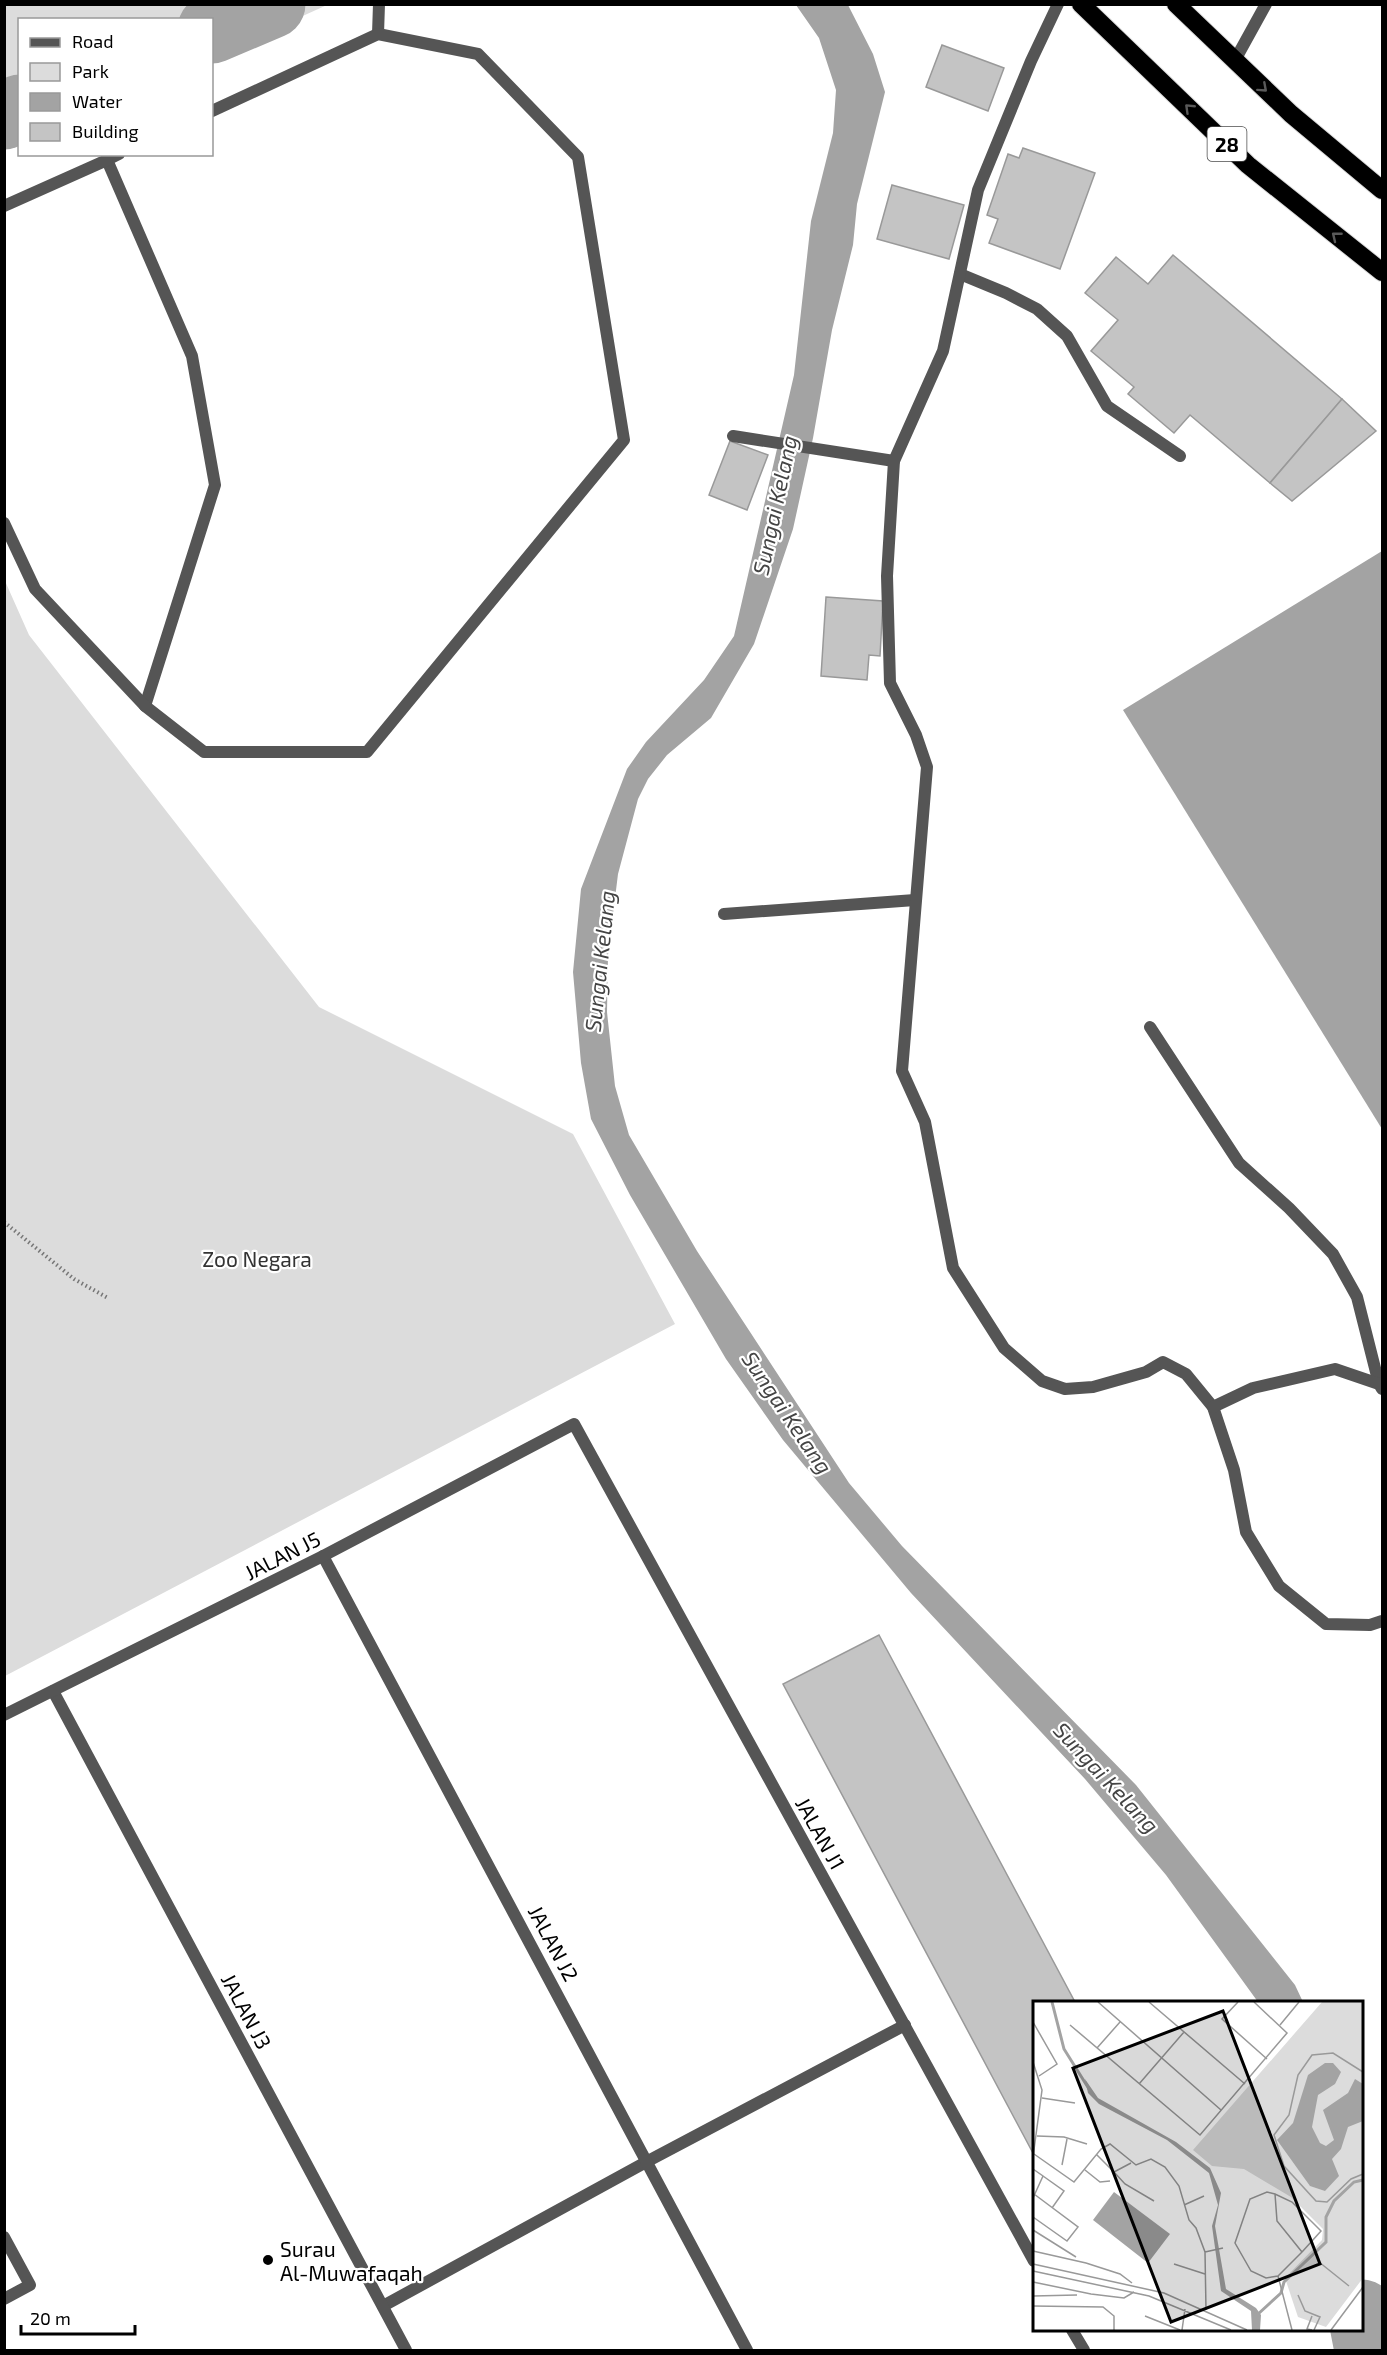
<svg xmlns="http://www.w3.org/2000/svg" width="1387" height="2355" font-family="'Exo 2',sans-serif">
  <rect width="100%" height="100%" fill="#fff"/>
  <g fill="#dcdcdc">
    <polygon points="4,5 5,4 327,5 212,57 212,20 20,20 19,143 5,150"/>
    <polygon points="5,581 29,635 319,1007 573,1134 675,1324 5,1676"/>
  </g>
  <g fill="#a3a3a3">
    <polygon points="796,5 848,5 873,54 885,92 857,204 853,245 832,330 813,438 793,529 754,644 711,718 667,755 648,779 638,799 618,874 608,955 607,1012 615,1086 629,1135 697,1251 849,1483 902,1546 1136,1785 1295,1985 1303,2002 1258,2002 1166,1875 1085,1779 911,1593 783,1440 726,1359 630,1195 591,1119 581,1063 573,972 581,889 627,769 646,742 704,680 734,636 794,375 811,221 833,133 836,90 819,38"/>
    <polygon points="1382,551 1382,1129 1123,710"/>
  </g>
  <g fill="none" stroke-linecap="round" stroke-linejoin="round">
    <g stroke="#a3a3a3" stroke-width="69">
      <polyline points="212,29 271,4"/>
      <polyline points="4,115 20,109"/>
      <polyline points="1362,2314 1369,2350"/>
    </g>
  </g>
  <g fill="#c4c4c4" stroke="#999" stroke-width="1.5">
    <polygon points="942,45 1004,68 988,111 926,87"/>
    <polygon points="1023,148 1095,173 1060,269 989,243 998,219 987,215 1008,154 1019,158"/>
    <polygon points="892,185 964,205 949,259 877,239"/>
    <polygon points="1173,255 1342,399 1270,483 1190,415 1174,433 1128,394 1134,387 1091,351 1118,320 1085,293 1116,257 1148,284"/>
    <polygon points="1342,399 1376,431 1292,501 1270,483"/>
    <polygon points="730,441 768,455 747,510 709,495"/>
    <polygon points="826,597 883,601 880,656 869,655 867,680 821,676"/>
    <polygon points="879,1635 1075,2002 1034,2002 1034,2155 783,1684"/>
  </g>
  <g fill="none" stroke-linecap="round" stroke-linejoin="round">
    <g stroke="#dbdbdb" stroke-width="20">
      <g id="highway">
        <polyline points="1081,4 1248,165 1382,272"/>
        <polyline points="1176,4 1291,114 1382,190"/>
      </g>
    </g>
    <polyline stroke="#777" stroke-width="4" stroke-dasharray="1.5 3" stroke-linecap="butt" points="4,1222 74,1279 108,1298"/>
    <g stroke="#555" stroke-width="12">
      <polyline points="378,34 379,4"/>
      <polyline points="119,154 107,160 192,356 215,485 145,706"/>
      <polyline points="4,206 107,160"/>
      <polyline points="960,274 1006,293 1037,309 1067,336 1107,406 1180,456"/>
      <polyline points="733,436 894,461"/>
      <polyline points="4,523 35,589 145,706 204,752 367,752 624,440 578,157 478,54 378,34 212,111"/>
      <polyline points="724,914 915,900"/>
      <polyline points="383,2306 648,2161 905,2025"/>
    </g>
    <g stroke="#555" stroke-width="12">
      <polyline points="1058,4 1031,61 978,190 943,351 894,461 887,576 890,683 916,735 927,767 902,1071 925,1122 953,1268 1004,1348 1042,1381 1065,1389 1093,1387 1146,1372 1163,1362 1186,1374 1213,1407 1234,1470 1246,1532 1279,1586 1326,1624 1370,1625 1382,1621"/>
      <polyline points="1234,62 1266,4"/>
      <polyline points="1150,1027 1239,1163 1289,1208 1333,1254 1357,1297 1379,1384"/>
      <polyline points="1213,1407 1253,1388 1335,1369 1379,1384 1382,1389"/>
      <polyline points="323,1556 747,2350"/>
      <polyline points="53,1691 406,2350"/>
      <polyline points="4,1715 323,1556 574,1424 1034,2261"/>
      <polyline points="4,2237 30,2285 4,2299"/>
      <polyline points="1072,2330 1084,2350"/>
    </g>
    <use href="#highway" stroke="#000" stroke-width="18"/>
  </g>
  <defs><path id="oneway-chevron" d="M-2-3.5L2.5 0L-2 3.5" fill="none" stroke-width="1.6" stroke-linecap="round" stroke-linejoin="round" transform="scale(1.5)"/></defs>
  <g stroke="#595959">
    <use href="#oneway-chevron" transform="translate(1263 88) rotate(42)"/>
    <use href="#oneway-chevron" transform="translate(1189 108) rotate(-136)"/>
    <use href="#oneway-chevron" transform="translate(1336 236) rotate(-141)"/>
  </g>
  <circle fill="#000" stroke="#fff" stroke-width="2" cx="268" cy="2260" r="6"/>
  <g text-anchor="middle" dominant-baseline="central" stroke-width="4.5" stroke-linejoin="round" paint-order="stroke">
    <rect fill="#fff" stroke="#4c4c4c" stroke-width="1.5" x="1207.5" y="127" width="39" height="34" rx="4.5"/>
    <g font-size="20" font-weight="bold" fill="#000">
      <text x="1227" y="144">28</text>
    </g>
    <g font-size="21" fill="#333" stroke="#fff">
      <text x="257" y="1258">Zoo Negara</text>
    </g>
    <g font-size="21" fill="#000" stroke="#fff">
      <text transform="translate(282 1555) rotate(-27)">JALAN J5</text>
      <text transform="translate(821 1833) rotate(61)">JALAN J1</text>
      <text transform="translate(554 1943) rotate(62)">JALAN J2</text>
      <text transform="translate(247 2011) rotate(62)">JALAN J3</text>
    </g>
    <g font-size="21" fill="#000" stroke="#fff" text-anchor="start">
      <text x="280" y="2248">Surau<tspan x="280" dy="24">Al-Muwafaqah</tspan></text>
    </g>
    <g font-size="22" font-style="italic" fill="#444" stroke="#fff">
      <text transform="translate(774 505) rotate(-78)">Sungai Kelang</text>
      <text transform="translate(599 961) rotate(-84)">Sungai Kelang</text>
      <text transform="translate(788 1412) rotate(56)">Sungai Kelang</text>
      <text transform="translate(1107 1777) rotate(47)">Sungai Kelang</text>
    </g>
  </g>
  <g transform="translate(1033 2001)">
    <rect width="330" height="330" fill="#fff"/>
    <path d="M289 1H330V277L293 326 265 316 252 277 289 239 290 228 258 196 211 168 179 165 160 149Z" fill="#dcdcdc"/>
    <path d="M292 62H300L308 71 302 83 285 94 279 126 287 142 293 145 301 139 290 109 315 92 322 78 330 83V120L315 126 308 148 299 158 306 175 292 190 277 185 244 139 260 122 275 74ZM52 78 65 97 143 141 177 167 188 192 182 225 193 288 223 307 228 314 227 329H219L218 310 188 290 179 225 185 204 176 172 134 139 66 103 55 92ZM81 191 137 233 115 262 60 219Z" fill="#a3a3a3"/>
    <path fill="none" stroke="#a3a3a3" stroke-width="3" d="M19 1 31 48 56 88M224 314 248 292 251 281 293 241V216L301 200 321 181 330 179"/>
    <path fill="none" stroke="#999" stroke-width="1.5" d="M65 1 188 109M116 1 212 83M205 1 189 18 234 58M0 21 24 63 6 75M37 24 167 134 254 32 221 1M247 24 266 1M64 47 87 21M0 61 9 89 0 156M330 71 300 52 279 54 265 74 256 114 241 134 251 165 283 200 294 201 318 178 330 173M106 83 151 31M9 97 42 102M4 135 31 136 54 143M1 153 41 181 68 148 77 143 103 164 118 158 132 166 146 185 156 219 163 227 172 251 173 309M63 153 81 171 98 162M29 164 34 138M0 168 10 175 0 197M52 169 67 181 77 180M81 171 92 183 121 200M10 175 31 190 19 207M242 193 244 220 269 251 245 275 233 277 218 270 202 242 217 198 234 191 242 193 259 201 288 230 269 251M151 204 171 195M0 216 34 240 45 226 1 193M0 229 43 256M0 250 53 262 87 273 99 282M172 251 190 247M286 261 316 285M0 263 131 292 214 329M141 263 172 273M0 270 116 295 198 329M245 275 259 329M0 281 58 293 91 297 101 291M265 294 272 310 287 316 281 329M0 295 44 294M0 305 70 306 81 315V329M112 315 147 329M149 329 152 308M279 329 274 328 279 315M298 329 330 286"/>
    <path fill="#000" fill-opacity="0.15" stroke="#000" stroke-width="3" d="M190 10 287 263 138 321 40 67Z"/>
    <rect width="330" height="330" fill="none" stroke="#000" stroke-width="3"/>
  </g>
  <rect width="1387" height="2355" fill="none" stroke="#000000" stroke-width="12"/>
  <rect x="18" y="18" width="195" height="138" fill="#ffffff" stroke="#999999" stroke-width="1.5"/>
  <rect x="30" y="38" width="30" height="9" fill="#555555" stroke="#999999" stroke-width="1.5"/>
  <text x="72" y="48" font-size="18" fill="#000000">Road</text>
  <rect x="30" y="63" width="30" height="18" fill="#dcdcdc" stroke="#999999" stroke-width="1.5"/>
  <text x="72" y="78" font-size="18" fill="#000000">Park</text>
  <rect x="30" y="93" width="30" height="18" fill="#a3a3a3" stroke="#999999" stroke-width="1.5"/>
  <text x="72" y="108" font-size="18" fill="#000000">Water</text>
  <rect x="30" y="123" width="30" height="18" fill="#c4c4c4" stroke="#999999" stroke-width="1.5"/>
  <text x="72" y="138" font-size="18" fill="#000000">Building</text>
  <path d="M21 2325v9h114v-9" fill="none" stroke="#000000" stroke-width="3"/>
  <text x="30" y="2325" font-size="18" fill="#000000" stroke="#ffffff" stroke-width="4.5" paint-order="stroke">20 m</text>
</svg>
